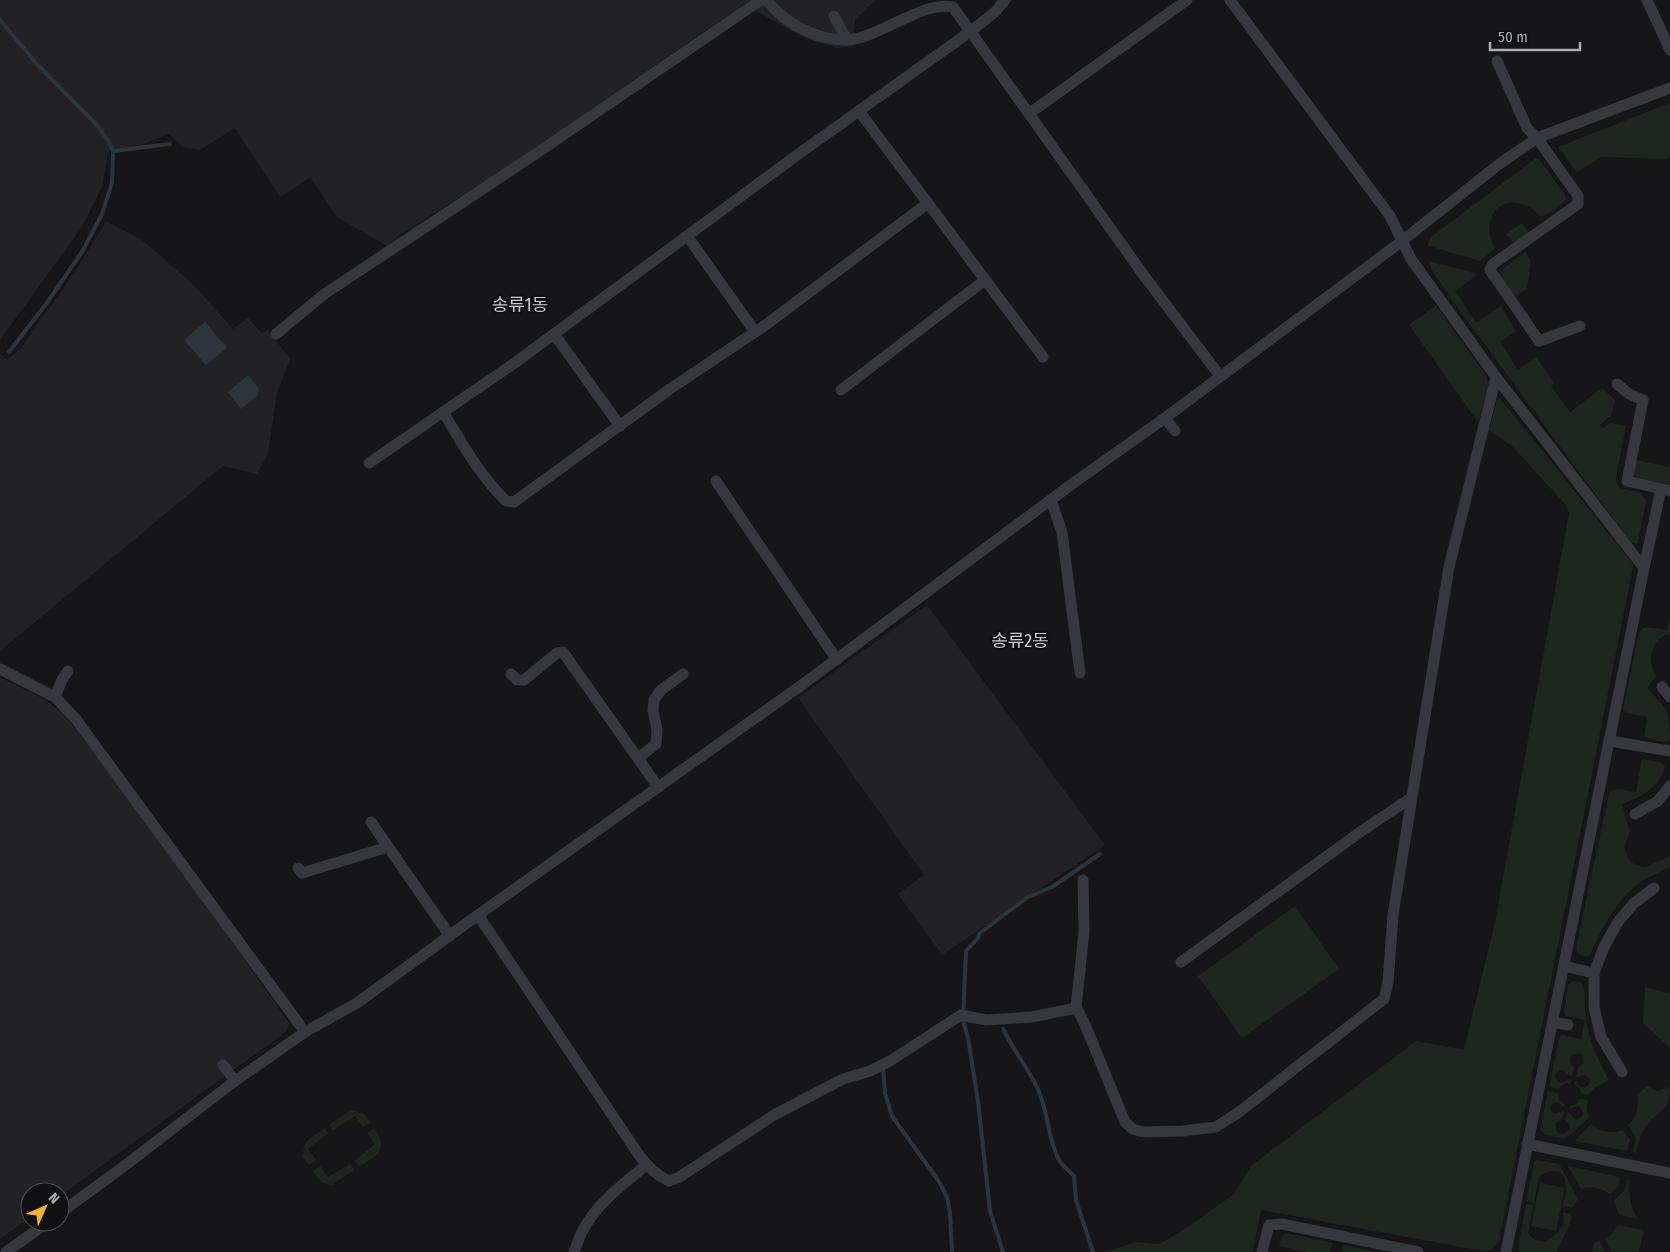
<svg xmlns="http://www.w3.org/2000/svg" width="1670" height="1252" font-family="'Fira Sans Condensed','Noto Sans KR',sans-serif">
  <rect width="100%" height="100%" fill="#161618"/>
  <g fill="#222225">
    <polygon points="0,0 875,0 855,20 854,46 837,48 805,38 758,12 750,0 510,165 398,236 387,246 337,217 311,178 306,180 280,197 235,128 200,150 182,147 169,134 141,145 109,150 102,187 82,227 0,340"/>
    <polygon points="106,221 142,240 194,285 233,329 248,318 262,333 268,330 290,359 277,393 268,454 257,474 223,466 0,651 0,354 7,360 21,348 77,269"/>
    <polygon points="927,605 1105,845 942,955 898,894 924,875 798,698"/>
    <polygon points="0,677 44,699 65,715 165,848 290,1024 286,1032 60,1196 60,1192 30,1192 30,1217 0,1239"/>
  </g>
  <g fill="#1e261f">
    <polygon points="1670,103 1670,157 1666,159 1601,157 1577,172 1558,147"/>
    <path d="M1536 158 1539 159 1565 194 1566 200 1551 212 1541 217C1513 185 1475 210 1495 249L1480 261 1429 246 1428 244 1431 237Z"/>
    <polygon points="1522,223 1529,232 1513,243 1506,234"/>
    <polygon points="1525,252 1531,261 1527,289 1514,297 1500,274 1500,271"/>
    <polygon points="1430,262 1475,273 1476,276 1455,291 1476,323 1501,306 1516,331 1500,342 1518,370 1536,357 1554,383 1551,386 1570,412 1602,388 1615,400 1611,417 1608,417 1600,425 1603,428 1610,423 1626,426 1616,478 1617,484 1620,488 1641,493 1646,501 1638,542 1636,544 1630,541 1454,303 1431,269"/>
    <polygon points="1436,305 1486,376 1488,385 1478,422 1409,325"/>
    <path d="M1500 398 1633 564V567L1499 1241C1495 1248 1491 1251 1483 1251L1261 1210 1253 1252H1106L1136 1242 1159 1244 1182 1231 1234 1194 1251 1166 1416 1041 1464 1050 1495 922 1569 513 1566 505 1513 447 1489 430 1497 400Z"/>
    <path d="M1636 460 1670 467V484L1639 479C1632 474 1634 468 1636 460Z"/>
    <path d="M1670 618V634C1650 638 1647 661 1656 676L1647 688C1667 709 1670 710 1670 741L1663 742 1644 737 1647 717 1626 713 1623 709 1639 633 1642 629 1646 627 1667 630Z"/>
    <path d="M1642 759 1660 762 1665 766C1660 788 1641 797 1622 804L1630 832 1624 846 1628 859 1635 865 1645 867 1670 856V867C1659 873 1645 878 1635 886 1614 905 1601 929 1590 955L1586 957 1577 953 1576 948 1609 793C1616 786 1627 791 1636 792Z"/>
    <polygon points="1295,906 1339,969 1242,1038 1198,976"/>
    <path d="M1573 981 1581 982C1587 989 1584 1006 1586 1017 1588 1039 1598 1060 1609 1080L1594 1088 1588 1095 1581 1093 1580 1089 1574 1084 1575 1081 1577 1082 1579 1086 1585 1088 1590 1083V1080L1586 1075 1576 1077 1578 1068 1584 1063 1583 1055 1579 1053 1572 1055C1569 1059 1569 1064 1574 1067L1572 1076 1568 1075 1563 1070H1560L1555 1074V1078L1560 1082 1563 1083 1567 1080H1571L1570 1083 1564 1084 1559 1089 1549 1087 1559 1037 1562 1035 1581 1039 1585 1020 1566 1016 1564 1011 1568 985Z"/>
    <polygon points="1645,987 1670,994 1670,1048 1643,1023"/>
    <path d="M1647 1086 1658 1091 1670 1087C1670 1113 1659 1109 1646 1126 1640 1134 1639 1143 1636 1153L1633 1152 1636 1138 1628 1125C1638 1116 1639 1108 1637 1095Z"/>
    <polygon points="1548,1091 1558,1093 1559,1100 1565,1105 1564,1107 1558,1102 1555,1102 1550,1106 1550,1110 1554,1114 1564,1111 1562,1119 1558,1121 1555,1124 1557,1132 1564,1134 1570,1129 1570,1125 1566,1120 1568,1112 1575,1119 1578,1119 1583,1115 1583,1111 1579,1106 1569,1108 1569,1106 1575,1105 1581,1098 1588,1101 1587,1109 1589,1118 1565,1139 1545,1134 1540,1130"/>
    <polygon points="351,1110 364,1114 370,1123 363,1127 355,1116 333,1130 329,1125"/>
    <path d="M1591 1124C1601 1131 1610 1135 1622 1130L1630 1139 1627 1151 1575 1141Z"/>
    <path d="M325 1128 328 1133 308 1149 316 1160 309 1165 302 1156 304 1154C301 1141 315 1135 325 1128Z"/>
    <path d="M374 1128C390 1151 377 1155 359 1167L354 1161 375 1144 367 1133Z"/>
    <path d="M1537 1160 1559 1164 1578 1199 1572 1208 1563 1205C1564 1199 1567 1191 1566 1185 1565 1168 1549 1168 1539 1177L1534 1203 1526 1201 1534 1163Z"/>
    <polygon points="350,1164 354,1170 332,1185 322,1183 313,1171 320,1166 328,1177"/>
    <path d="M1568 1166 1620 1177 1619 1186 1610 1194C1601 1188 1592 1186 1581 1189Z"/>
    <path d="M1627 1179 1630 1180C1628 1195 1630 1206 1638 1219L1619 1215 1614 1200 1624 1191Z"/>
    <polygon points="1540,1183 1565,1188 1556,1231 1531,1226"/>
    <path d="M1526 1204 1534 1205 1528 1233C1543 1252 1555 1236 1564 1223L1563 1212 1570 1214 1572 1218 1557 1252H1520L1518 1249Z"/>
    <polygon points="1618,1225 1644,1230 1639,1252 1611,1252 1605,1239 1611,1235"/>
    <polygon points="1286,1233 1332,1243 1330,1252 1305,1252 1279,1246 1282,1237"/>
    <polygon points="1600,1241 1605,1252 1592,1252 1594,1243"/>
    <polygon points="1343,1245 1378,1252 1342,1252"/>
  </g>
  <g fill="#2c353c">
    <polygon points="205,322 227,348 206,365 184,340"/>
    <polygon points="248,375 259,389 258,395 241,409 228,392"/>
  </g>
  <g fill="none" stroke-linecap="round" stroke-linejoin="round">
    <g stroke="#2c353c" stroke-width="4">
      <polyline points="0,20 36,63 95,123 108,140 113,151 112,183 102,214 82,252 46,304 9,352"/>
      <polyline points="113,151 170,144"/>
      <path d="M1003 1029C1013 1049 1026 1066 1036 1085 1048 1108 1047 1134 1057 1156 1060 1165 1068 1169 1074 1176L1076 1200 1093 1252"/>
      <polyline points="883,1069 885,1093 892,1116 940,1183 947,1197 950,1213 952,1252"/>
      <polyline points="1003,1252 990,1211 978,1101 968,1038 963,1020 966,951 978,938 980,933 1028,897 1052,887 1100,854"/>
    </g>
    <g stroke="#37383d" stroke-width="11">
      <path d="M767 0C778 15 792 25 809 32 820 37 834 40 846 40 878 39 923 0 953 7L1145 277 1220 376"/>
      <polyline points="1230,0 1390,216 1411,259 1496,377 1644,568 1506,1252"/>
      <polyline points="1647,0 1670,50"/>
      <polyline points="834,16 847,40"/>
      <polyline points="1497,61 1527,128 1537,138 1578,196 1578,204 1493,264 1490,270 1539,341 1580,326"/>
      <polyline points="859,111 1043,357"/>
      <polyline points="1030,113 1187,0"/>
      <polyline points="688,237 755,332"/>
      <polyline points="276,334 323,295 537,153 761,0"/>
      <polyline points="554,334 620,426"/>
      <polyline points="1617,384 1629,394 1643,400 1627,481 1670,491"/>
      <polyline points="841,390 985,280"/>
      <path d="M443 412C462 443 480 476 506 501L514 502 670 389 767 324 928 203"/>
      <polyline points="1165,418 1175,431"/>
      <polyline points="369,463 516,362 793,158 971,31 995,12 1005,0"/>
      <polyline points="716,481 837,660"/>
      <polyline points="1051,500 1062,532 1080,673"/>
      <polyline points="1644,568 1661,489"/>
      <polyline points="0,669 55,697 75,718 305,1032"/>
      <polyline points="511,674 517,680 524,680 557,653 563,652 658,787"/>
      <polyline points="1662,687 1670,697"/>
      <polyline points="55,697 62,680 68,671"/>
      <polyline points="1610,741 1670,751"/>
      <polyline points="638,758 656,744 657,730 653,710 654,700 661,690 683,674"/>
      <polyline points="1635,814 1658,801 1670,786"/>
      <polyline points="371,822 450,936"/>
      <polyline points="298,868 302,873 388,847"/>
      <path d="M478 915 639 1155C647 1166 656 1175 669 1181L678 1178 774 1115 843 1079 870 1071 890 1061 961 1015 986 1020 1032 1017 1076 1008 1079 1012 1086 1027 1125 1122 1133 1129 1143 1132 1183 1131 1216 1127 1239 1112 1384 999 1388 983 1393 915 1449 567 1496 377"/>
      <polyline points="1181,962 1363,830 1411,798"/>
      <polyline points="1564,966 1594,973"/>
      <polyline points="1076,1008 1084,932 1083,880"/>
      <polyline points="1553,1022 1568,1025"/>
      <polyline points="223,1065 235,1081"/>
      <polyline points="1622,1072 1601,1037 1594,1007 1594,973 1604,947 1618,922 1634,903 1654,888"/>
      <polyline points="1527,1144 1670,1173"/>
      <polyline points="60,1213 123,1167 235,1081 305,1032 357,1003 478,915 799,687 1072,484 1165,418 1402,241 1498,165 1537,138 1670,88"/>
      <polyline points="6,1252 48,1222"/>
      <path d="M574 1252C577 1245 579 1237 583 1230 597 1203 624 1184 646 1165"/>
      <polyline points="1262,1252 1269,1225 1282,1224 1418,1252"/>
    </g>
  </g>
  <g text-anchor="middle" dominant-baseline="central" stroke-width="4" stroke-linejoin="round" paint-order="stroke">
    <g font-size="18" fill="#c9ccd4" stroke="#111113">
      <text x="520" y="305">송류1동</text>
      <text x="1020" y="641">송류2동</text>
    </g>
  </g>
  <g transform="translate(45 1207) rotate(45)"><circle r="24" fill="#111113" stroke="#4d4f55"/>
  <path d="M0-4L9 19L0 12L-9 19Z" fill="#f2b134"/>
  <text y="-8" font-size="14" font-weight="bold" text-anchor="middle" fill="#a8adb8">N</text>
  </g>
  <path d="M1490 42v8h90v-8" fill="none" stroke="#a8adb8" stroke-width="2.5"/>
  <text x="1498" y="42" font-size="15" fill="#a8adb8" stroke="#111113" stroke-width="4" paint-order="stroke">50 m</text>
</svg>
